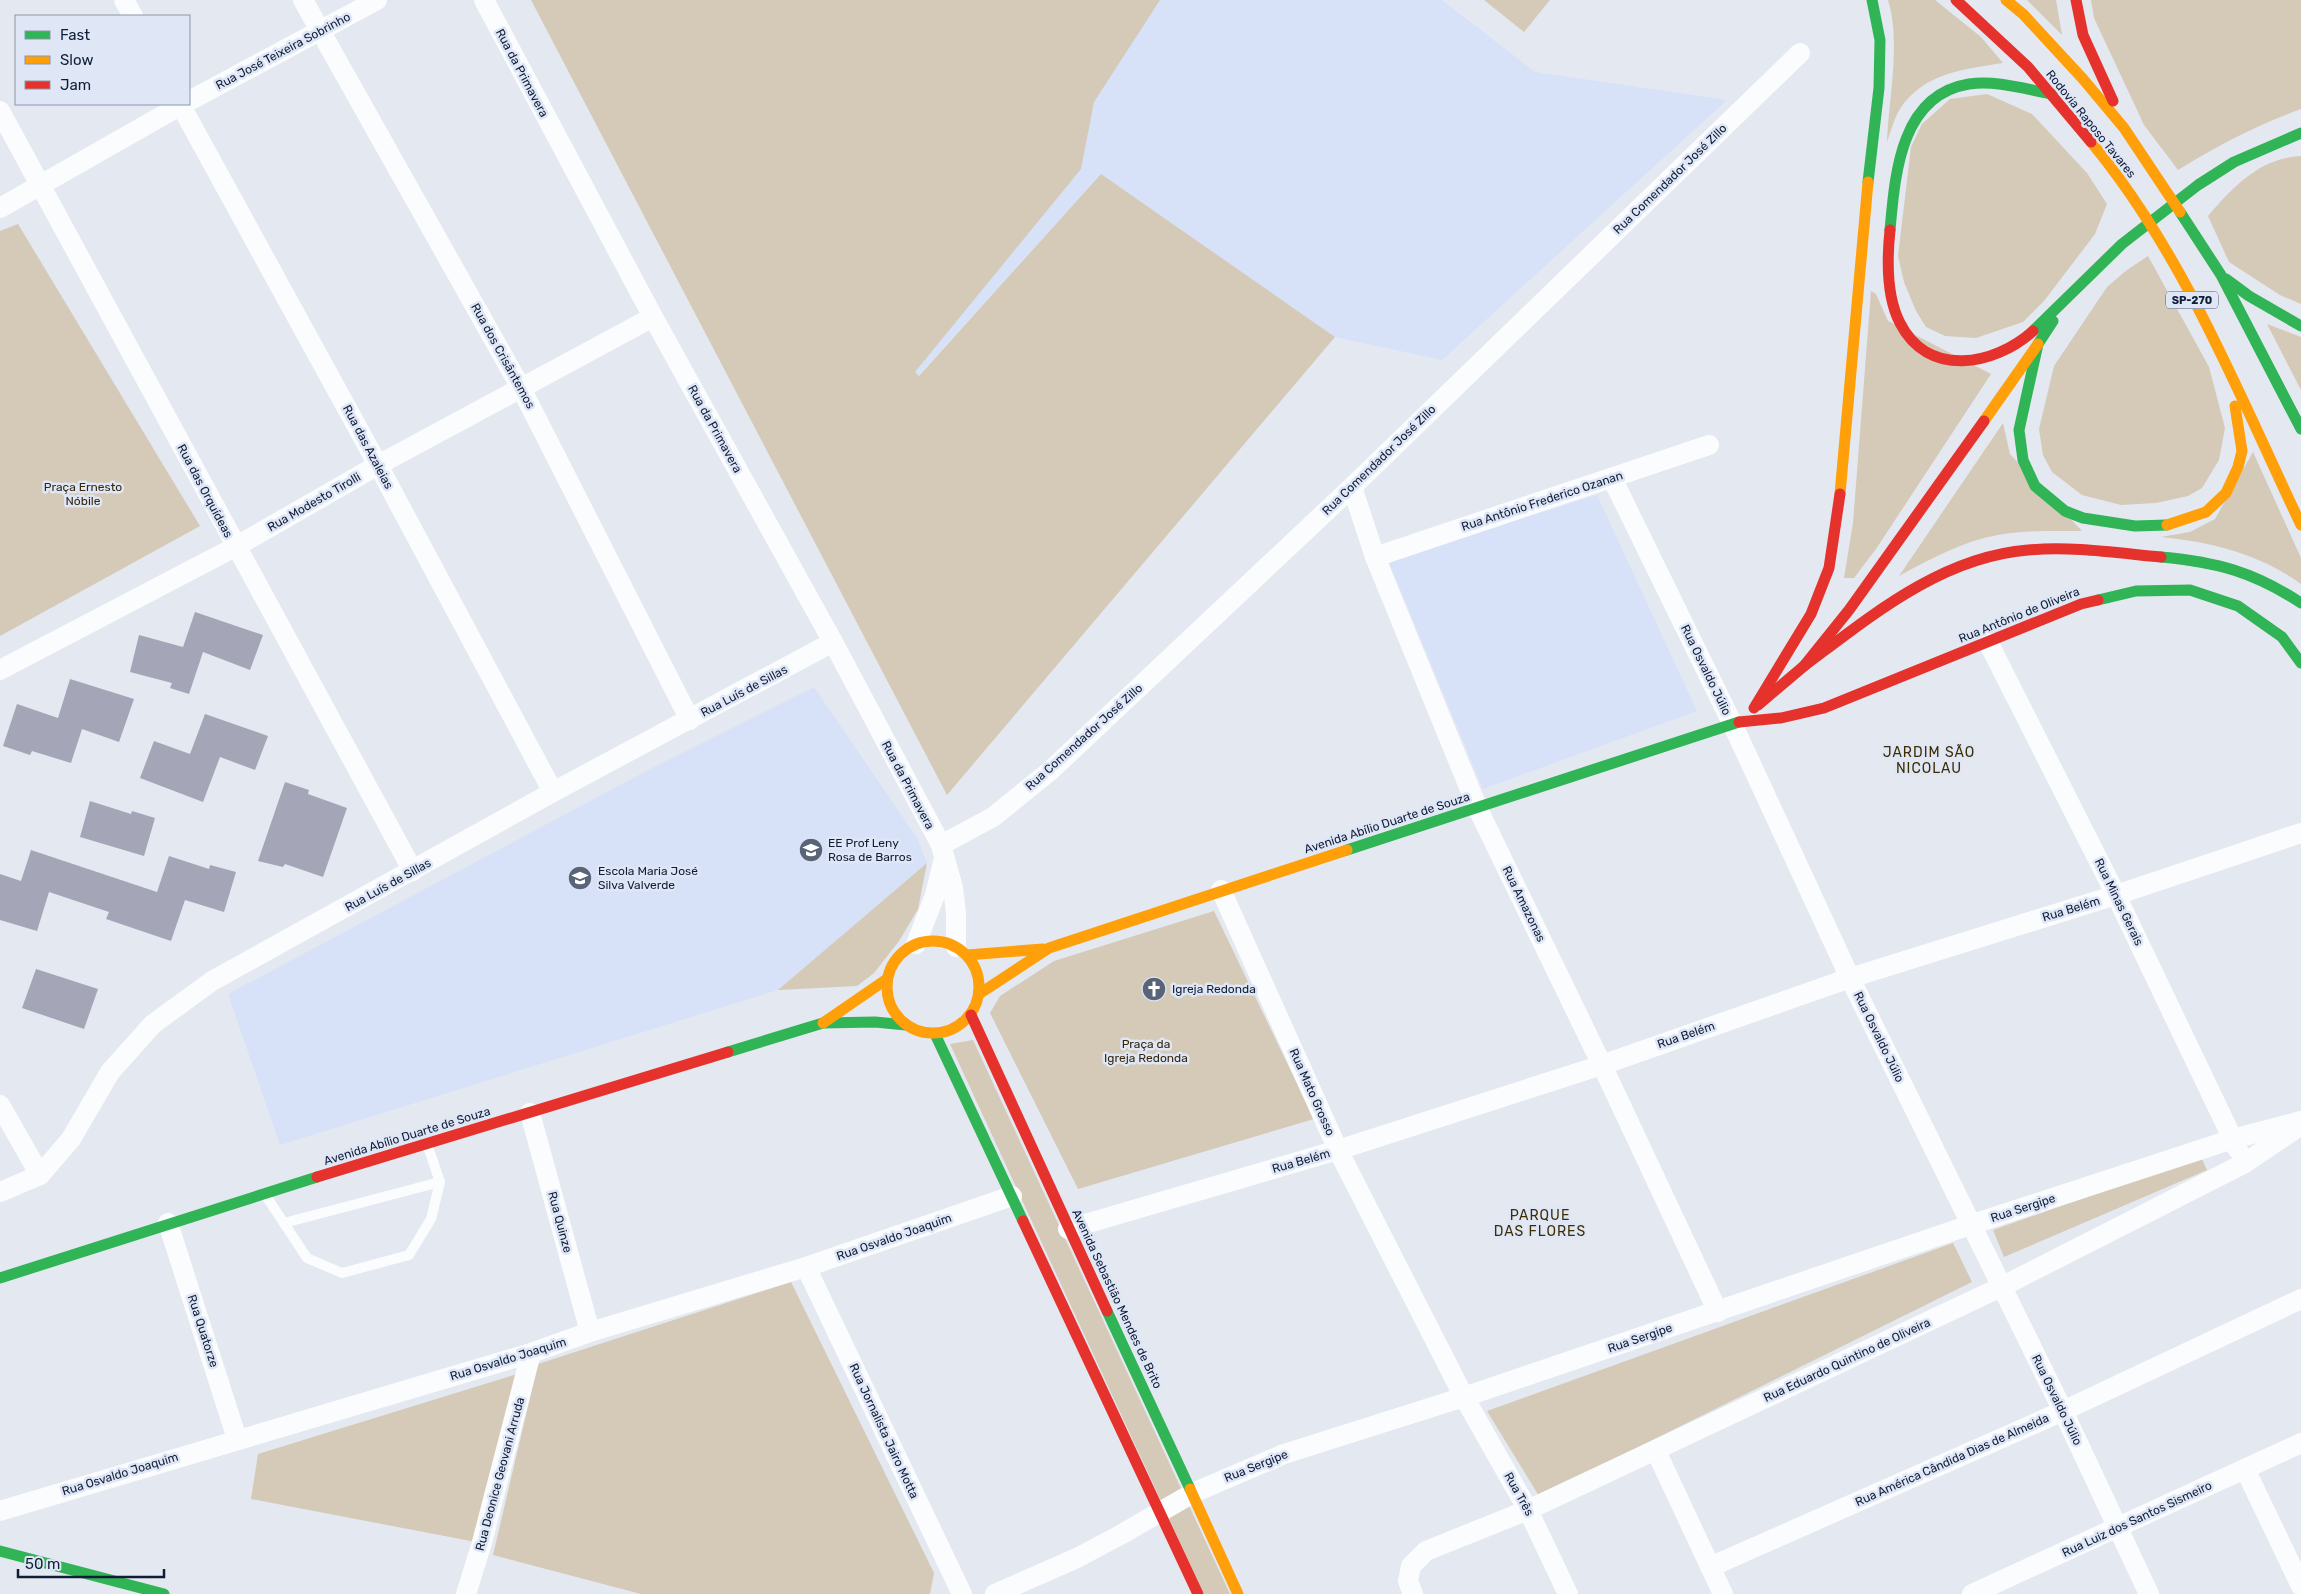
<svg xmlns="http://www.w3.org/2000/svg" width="2301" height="1594" font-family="Rubik,sans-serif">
  <rect width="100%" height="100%" fill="#e4e8f1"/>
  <g fill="#d7e2f8">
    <polygon points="660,0 1442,0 1535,72 1727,100 1442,360 1335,337 1101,174 918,376 731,160"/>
    <polygon points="1597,495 1697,711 1483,789 1388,560"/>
    <polygon points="814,687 917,838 927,863 778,990 280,1145 228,994 654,767"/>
  </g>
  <g fill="#d4cab7">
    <polygon points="531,0 1160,0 1094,102 1081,169 915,372 919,376 1101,174 1335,337 947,795"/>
    <polygon points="1484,0 1550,0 1524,32"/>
    <path d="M1888 0H1935L1981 37 2003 63C1965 69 1923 73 1900 109 1894 119 1891 131 1887 142 1889 97 1901 42 1888 0Z"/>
    <polygon points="2027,0 2056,0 2062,35"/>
    <path d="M2091 0H2301V109C2257 125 2218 145 2178 170L2144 125 2094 18Z"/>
    <polygon points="1987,94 2032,114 2087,173 2107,204 2095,234 2044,301 2023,322 1976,338 1945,336 1926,327 1916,311 1904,282 1898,256 1911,147 1922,124 1950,99"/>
    <path d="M2301 156V304L2280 295 2229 262 2208 216C2233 187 2260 158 2301 156Z"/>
    <polygon points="18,224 200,526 0,636 0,231"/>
    <polygon points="2148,256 2209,367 2225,428 2219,460 2202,488 2188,496 2156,503 2121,505 2082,495 2052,472 2043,455 2039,429 2054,366 2107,287 2127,270"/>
    <polygon points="1871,291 1876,294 1888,321 1991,374 1876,549 1854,578 1844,578 1853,523"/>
    <polygon points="2267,324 2301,337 2301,390"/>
    <path d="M2003 423 2010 454 2082 531C2054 531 2026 530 1998 535 1963 541 1930 559 1899 576Z"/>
    <path d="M2253 452 2301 558V584C2260 554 2211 542 2161 537L2190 532 2215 519Z"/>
    <polygon points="927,863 918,909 899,941 874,973 857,986 778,990"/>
    <polygon points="1214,911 1314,1119 1078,1189 990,1013 1000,996 1054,961"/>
    <polygon points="973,1040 1230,1594 1204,1594 950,1044"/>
    <polygon points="2201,1157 2207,1170 2004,1257 1993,1230"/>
    <polygon points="1953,1243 1972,1282 1539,1496 1487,1411"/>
    <polygon points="791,1282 934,1573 930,1594 641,1594 493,1555 538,1364"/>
    <polygon points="517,1374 476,1542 251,1499 258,1454"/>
  </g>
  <g fill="#a4a5b7">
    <polygon points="195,612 263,635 250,670 203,652 189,694 170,688 172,683 130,672 139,635 183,647"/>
    <polygon points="70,679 134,699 119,742 82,729 71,763 32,751 30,755 3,746 17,704 58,718"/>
    <polygon points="205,714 268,736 255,770 220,757 203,802 140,778 154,741 190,754"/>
    <polygon points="285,782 309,790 308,794 347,808 323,877 285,864 283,867 258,861"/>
    <polygon points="90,801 131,814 132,811 155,818 144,856 80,837"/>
    <polygon points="31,850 157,892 169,856 209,869 210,865 236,872 224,912 185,900 171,941 106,919 109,912 49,892 37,931 0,920 0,874 21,881"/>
    <polygon points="36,969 98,989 84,1029 22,1008"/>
  </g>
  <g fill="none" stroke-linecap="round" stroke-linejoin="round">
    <g stroke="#fbfcfd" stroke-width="10">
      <polyline points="264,1193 307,1258 342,1273 409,1255 431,1219 440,1182 427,1144"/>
      <polyline points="284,1223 440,1182"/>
    </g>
    <g stroke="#fbfcfd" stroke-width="20">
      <polyline points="124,0 133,16"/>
      <polyline points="303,0 521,388 690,720"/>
      <polyline points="484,0 653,317 833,642 941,845 953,888 956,913 956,947"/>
      <polyline points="189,101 377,0"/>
      <polyline points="180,104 378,465 553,792"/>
      <polyline points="0,111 413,871"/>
      <polyline points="0,208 183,104"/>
      <polyline points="1612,478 1732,723 1850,978 2063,1411 2149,1594"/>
      <polyline points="1352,487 1375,557 1478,809 1602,1065 1718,1312"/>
      <polyline points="1375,557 1709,445"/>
      <polyline points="1988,642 2116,895 2238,1150"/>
      <polyline points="0,670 235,547 378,465 653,317"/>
      <polyline points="941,845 993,817 1050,771 1352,487 1800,53"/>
      <polyline points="1221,890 1338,1150 1464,1397 1528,1510 1568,1594"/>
      <polyline points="916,944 935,895 944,858"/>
      <polyline points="0,1105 40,1175"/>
      <polyline points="530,1113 590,1332"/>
      <polyline points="0,1192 40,1175 71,1139 110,1072 153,1024 212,981 553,792 833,642"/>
      <polyline points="168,1223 237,1439"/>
      <polyline points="1068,1229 1338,1150 1602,1065 1850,978 2116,895 2301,833"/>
      <polyline points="806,1267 962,1594"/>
      <polyline points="1656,1451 1723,1594"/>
      <polyline points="2245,1469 2301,1586"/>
      <polyline points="0,1511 531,1353 590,1332 806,1267 1012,1196"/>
      <polyline points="1710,1567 2063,1411 2301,1299"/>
      <polyline points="466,1594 481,1546 531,1353"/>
      <polyline points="995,1594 1077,1558 1122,1534 1193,1493 1284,1454 1464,1397 1970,1225 2233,1139 2301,1121"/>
      <polyline points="1413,1594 1408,1581 1411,1566 1426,1551 1528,1510 2001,1287 2245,1163 2297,1128"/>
      <polyline points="1972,1594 2301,1443"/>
    </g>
    <g stroke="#30b455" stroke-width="11">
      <polyline points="1868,182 1879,88 1880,40 1872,0"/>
      <polyline points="2180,212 2221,275 2301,429"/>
      <path d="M1890 230C1895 175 1900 95 1969 84 1996 80 2025 89 2052 94"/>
      <polyline points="2226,279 2249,296 2301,326"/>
      <polyline points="2053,321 2038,344 2019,430 2023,460 2035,486 2065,511 2083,518 2135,526 2167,525"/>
      <polyline points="2033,331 2122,244 2198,185 2234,162 2301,133"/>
      <path d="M2161 557C2217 562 2254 572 2301 603"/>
      <polyline points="2098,600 2136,591 2190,590 2238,606 2282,637 2301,663"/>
      <polyline points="1347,850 1739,722"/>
      <polyline points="935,1034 1023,1221"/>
      <polyline points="728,1052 823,1023 875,1022 906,1025"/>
      <polyline points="0,1278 317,1177"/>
      <polyline points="1107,1311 1190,1489"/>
      <polyline points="0,1551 164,1594"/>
    </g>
    <g stroke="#ff9f0a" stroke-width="11">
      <polyline points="2006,0 2023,14 2083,79 2124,128 2180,212"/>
      <path d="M2091 142C2184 254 2239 395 2301 525"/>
      <polyline points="1984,421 2038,344"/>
      <polyline points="1840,494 1868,182"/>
      <polyline points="2167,525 2206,512 2226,493 2238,467 2242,451 2235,406"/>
      <circle cx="933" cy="987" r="46"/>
      <polyline points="967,955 1043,949"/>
      <polyline points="979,994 1049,948 1347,850"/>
      <polyline points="823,1023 887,979"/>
      <polyline points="1190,1489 1238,1594"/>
    </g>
    <g stroke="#e5322d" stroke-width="11">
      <polyline points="1956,0 2028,67 2091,142"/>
      <polyline points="2076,0 2083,35 2113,101"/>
      <path d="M1890 230C1887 259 1886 296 1900 323 1928 378 1994 366 2033 331"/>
      <path d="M1804 666C1871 616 1941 557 2028 550 2072 546 2117 553 2161 557"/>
      <polyline points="1758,705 1804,666 1849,610 1984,421"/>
      <polyline points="1754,708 1811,614 1829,568 1840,494"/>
      <polyline points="1739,722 1781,718 1824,708 2081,604 2098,600"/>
      <polyline points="971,1015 1107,1311"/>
      <polyline points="317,1177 728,1052"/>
      <polyline points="1023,1221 1198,1594"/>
    </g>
  </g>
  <defs>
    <g id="school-disc" transform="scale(1.25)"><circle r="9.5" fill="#5a6478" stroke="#dfe7f6"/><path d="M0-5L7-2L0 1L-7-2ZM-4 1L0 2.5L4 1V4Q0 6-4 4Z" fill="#fff"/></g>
    <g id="church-disc" transform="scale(1.25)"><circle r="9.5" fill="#5a6478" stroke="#dfe7f6"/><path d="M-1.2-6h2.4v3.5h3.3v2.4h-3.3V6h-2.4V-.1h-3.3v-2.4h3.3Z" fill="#fff"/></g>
  </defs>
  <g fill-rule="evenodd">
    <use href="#school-disc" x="811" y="850"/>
    <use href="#school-disc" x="580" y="878"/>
    <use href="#church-disc" x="1154" y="989"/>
  </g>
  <g text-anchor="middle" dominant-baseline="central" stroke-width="5" stroke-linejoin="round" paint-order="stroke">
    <rect fill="#dfe7f6" stroke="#4e5a70" stroke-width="1" x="2166" y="291.5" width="52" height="17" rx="4"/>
    <g font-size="11" font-weight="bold" fill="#101d37">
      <text x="2192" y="300">SP-270</text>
    </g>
    <g font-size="12" fill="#101d37" stroke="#dfe7f6">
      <text transform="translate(283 51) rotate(-28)">Rua José Teixeira Sobrinho</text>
      <text transform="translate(522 73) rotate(62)">Rua da Primavera</text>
      <text transform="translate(2091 124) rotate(51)">Rodovia Raposo Tavares</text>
      <text transform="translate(1670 179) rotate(-44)">Rua Comendador José Zillo</text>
      <text transform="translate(503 356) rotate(61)">Rua dos Crisântemos</text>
      <text transform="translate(715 429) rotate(61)">Rua da Primavera</text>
      <text transform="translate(368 447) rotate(62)">Rua das Azaleias</text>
      <text transform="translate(1379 460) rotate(-44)">Rua Comendador José Zillo</text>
      <text transform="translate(205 491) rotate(62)">Rua das Orquídeas</text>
      <text transform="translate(1542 501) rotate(-18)">Rua Antônio Frederico Ozanan</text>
      <text transform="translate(314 502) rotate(-30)">Rua Modesto Tirolli</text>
      <text transform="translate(2019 615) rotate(-22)">Rua Antônio de Oliveira</text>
      <text transform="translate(1706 670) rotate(64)">Rua Osvaldo Júlio</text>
      <text transform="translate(744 691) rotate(-28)">Rua Luís de Sillas</text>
      <text transform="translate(1084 737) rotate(-42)">Rua Comendador José Zillo</text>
      <text transform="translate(908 785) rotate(62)">Rua da Primavera</text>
      <text transform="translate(1387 823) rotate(-18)">Avenida Abílio Duarte de Souza</text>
      <text transform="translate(388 885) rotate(-29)">Rua Luís de Sillas</text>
      <text transform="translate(2119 902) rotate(64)">Rua Minas Gerais</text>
      <text transform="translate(1524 904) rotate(64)">Rua Amazonas</text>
      <text transform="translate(2071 909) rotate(-17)">Rua Belém</text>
      <text transform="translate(1686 1035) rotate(-19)">Rua Belém</text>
      <text transform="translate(1879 1037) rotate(64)">Rua Osvaldo Júlio</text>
      <text transform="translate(1312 1092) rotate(66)">Rua Mato Grosso</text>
      <text transform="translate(407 1136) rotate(-17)">Avenida Abílio Duarte de Souza</text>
      <text transform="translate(1301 1161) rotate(-16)">Rua Belém</text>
      <text transform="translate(2023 1208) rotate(-18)">Rua Sergipe</text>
      <text transform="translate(560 1222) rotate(75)">Rua Quinze</text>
      <text transform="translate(894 1237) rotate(-19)">Rua Osvaldo Joaquim</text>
      <text transform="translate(1117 1299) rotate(65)">Avenida Sebastião Mendes de Brito</text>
      <text transform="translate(203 1331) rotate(72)">Rua Quatorze</text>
      <text transform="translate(1640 1338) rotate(-19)">Rua Sergipe</text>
      <text transform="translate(508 1359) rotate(-17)">Rua Osvaldo Joaquim</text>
      <text transform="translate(1847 1360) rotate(-25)">Rua Eduardo Quintino de Oliveira</text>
      <text transform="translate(2057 1400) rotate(64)">Rua Osvaldo Júlio</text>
      <text transform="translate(884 1431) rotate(65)">Rua Jornalista Jairo Motta</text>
      <text transform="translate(1952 1460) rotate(-24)">Rua América Cândida Dias de Almeida</text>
      <text transform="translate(1256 1466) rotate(-22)">Rua Sergipe</text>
      <text transform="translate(120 1474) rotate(-17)">Rua Osvaldo Joaquim</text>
      <text transform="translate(500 1474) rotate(-75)">Rua Deonice Geovani Arruda</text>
      <text transform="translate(1519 1494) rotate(61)">Rua Três</text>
      <text transform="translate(2137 1519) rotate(-25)">Rua Luiz dos Santos Sismeiro</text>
    </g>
    <g font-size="12" fill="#35270c" stroke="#dfe7f6">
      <text x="83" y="487">Praça Ernesto<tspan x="83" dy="14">Nóbile</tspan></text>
      <text x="1146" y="1044">Praça da<tspan x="1146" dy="14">Igreja Redonda</tspan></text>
    </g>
    <g font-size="12" fill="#101d37" stroke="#dfe7f6" text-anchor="start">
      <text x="828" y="843">EE Prof Leny<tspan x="828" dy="14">Rosa de Barros</tspan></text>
      <text x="598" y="871">Escola Maria José<tspan x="598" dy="14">Silva Valverde</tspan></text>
      <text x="1172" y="989">Igreja Redonda</text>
    </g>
    <g font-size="14" letter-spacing="1" fill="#3e2c03" stroke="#dfe7f6">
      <text x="1929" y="752">JARDIM SÃO<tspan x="1929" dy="16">NICOLAU</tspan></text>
      <text x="1540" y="1215">PARQUE<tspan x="1540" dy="16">DAS FLORES</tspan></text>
    </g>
  </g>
  <rect x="15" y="15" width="175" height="90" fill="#dfe7f6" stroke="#8c96aa"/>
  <rect x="25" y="31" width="25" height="8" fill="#30b455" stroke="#8c96aa"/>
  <text x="60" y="40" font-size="15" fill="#101d37">Fast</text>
  <rect x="25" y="56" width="25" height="8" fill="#ff9f0a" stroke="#8c96aa"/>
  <text x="60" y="65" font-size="15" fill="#101d37">Slow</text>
  <rect x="25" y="81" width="25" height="8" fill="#e5322d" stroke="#8c96aa"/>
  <text x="60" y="90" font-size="15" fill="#101d37">Jam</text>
  <path d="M18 1569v8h146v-8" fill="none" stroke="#101d37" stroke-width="2.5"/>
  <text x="25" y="1569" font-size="15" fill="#101d37" stroke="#dfe7f6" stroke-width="4" paint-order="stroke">50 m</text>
</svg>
